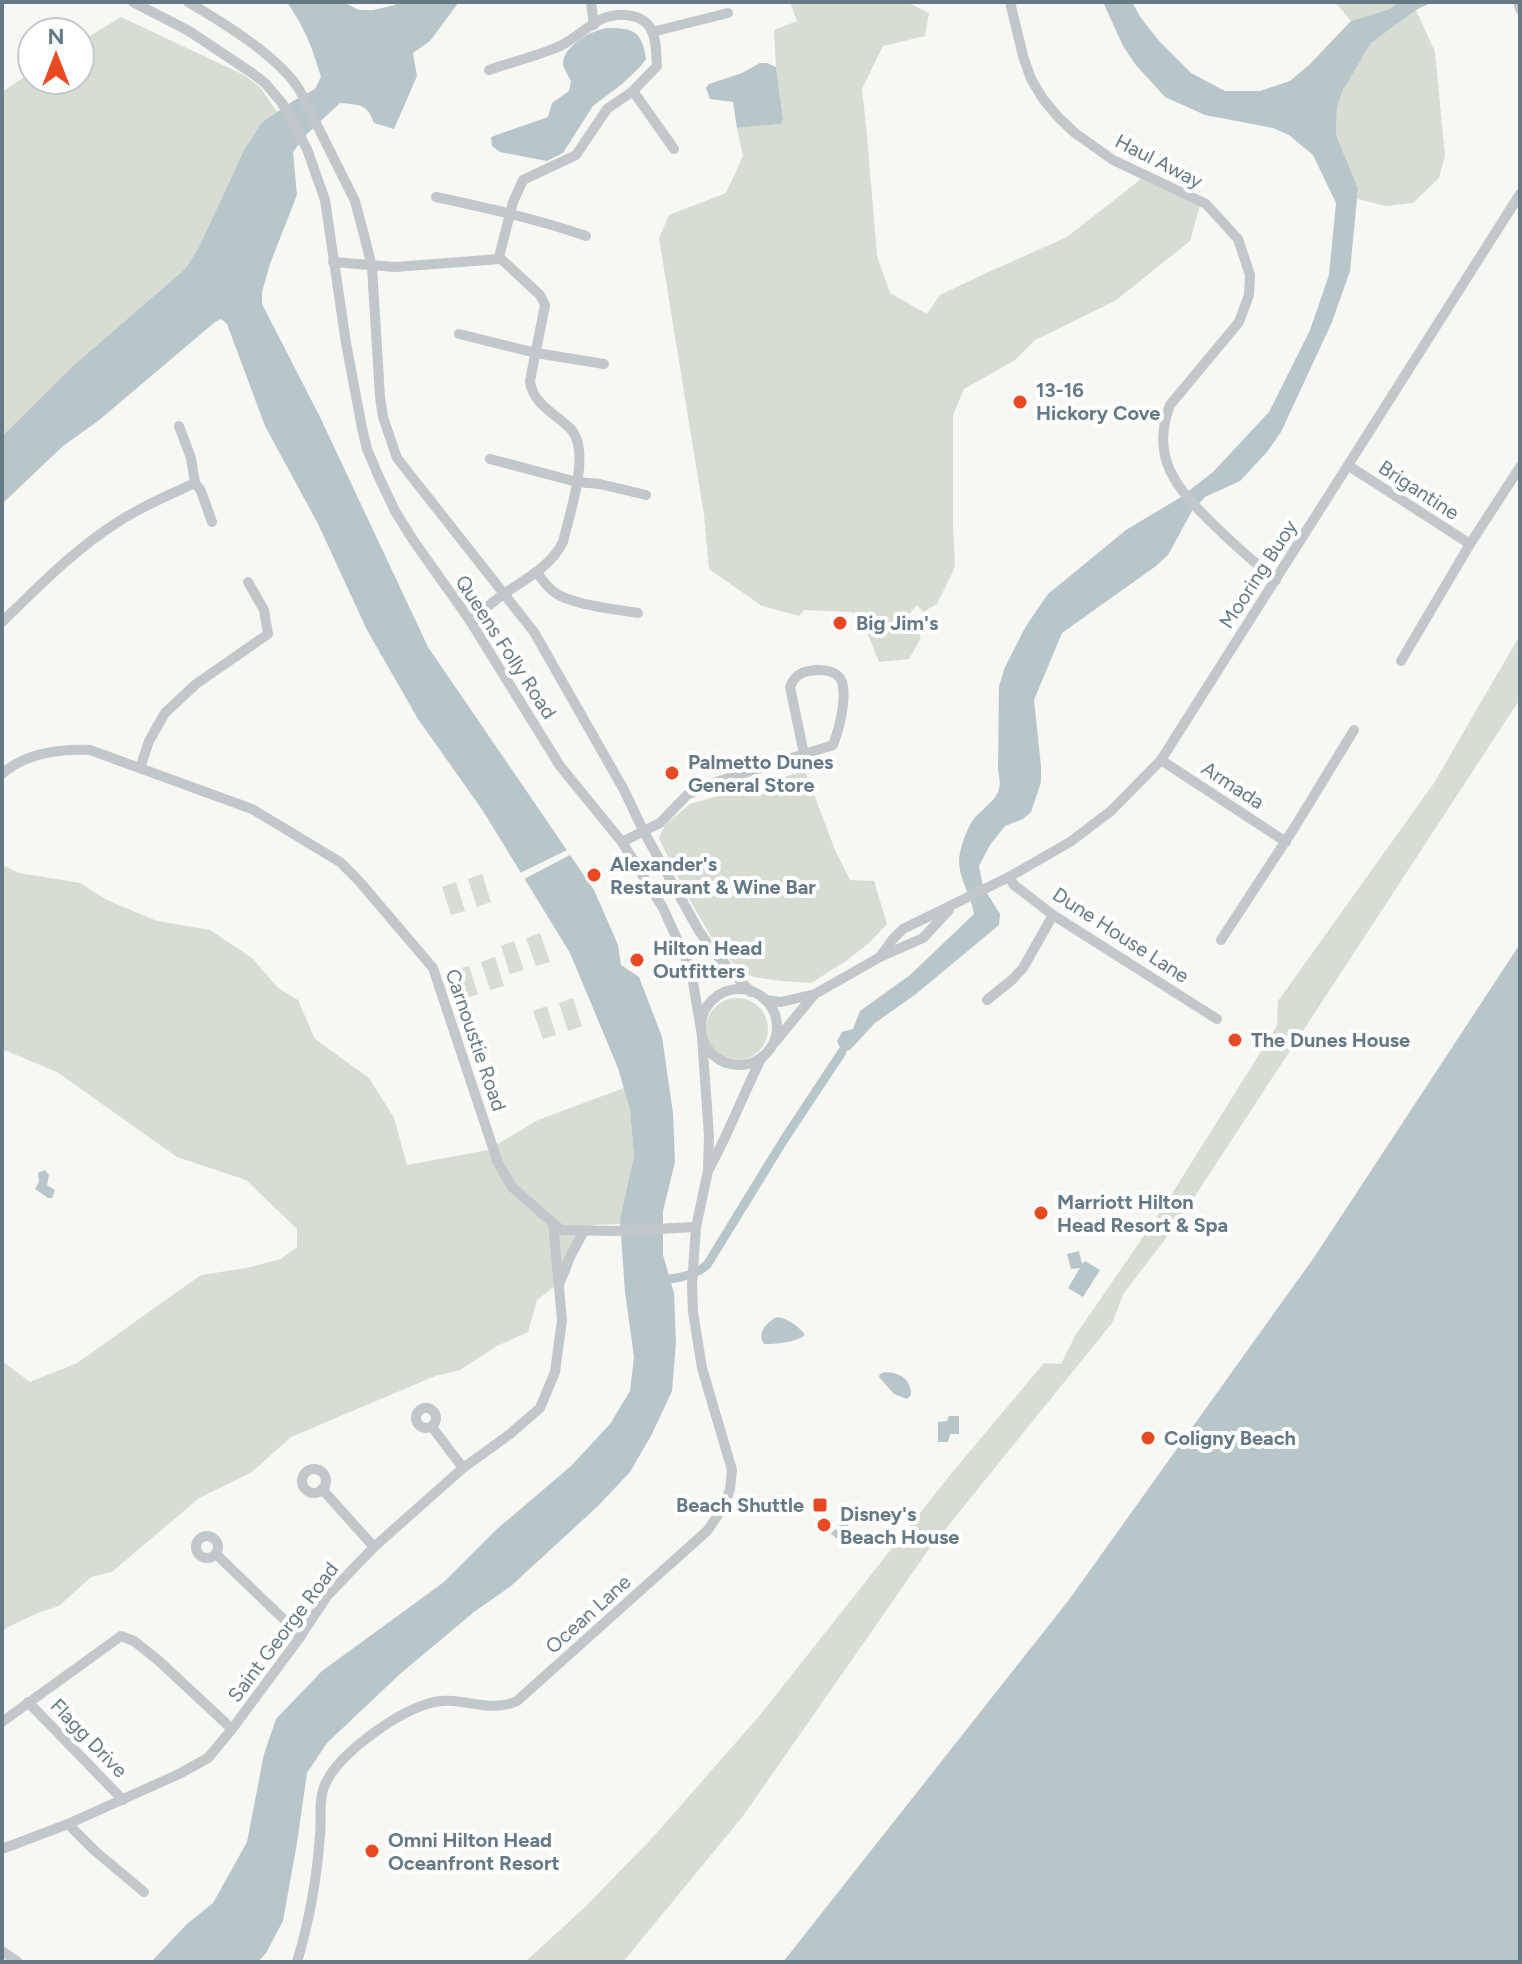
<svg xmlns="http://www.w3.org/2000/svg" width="1522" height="1964" font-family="Figtree,sans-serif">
  <rect width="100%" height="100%" fill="#f7f7f4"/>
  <g fill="#d7ddd3">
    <polygon points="790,2 907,2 929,13 925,36 883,46 862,89 867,135 877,256 890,293 927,314 940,295 982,275 1067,237 1141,179 1200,205 1190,241 1115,301 1035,340 1015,360 964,389 953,415 953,526 955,567 937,604 923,612 917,605 909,614 921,638 909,659 879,662 865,627 852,612 804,610 799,616 762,606 709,569 704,515 659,238 669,215 726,193 743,156 737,128 781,124 783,119 776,67 774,30 797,21"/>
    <polygon points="1335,2 1399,2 1390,9 1351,21"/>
    <polygon points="1416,10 1435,52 1445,156 1439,178 1413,203 1386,206 1357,199 1358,188 1336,135 1337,107 1343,90 1371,43"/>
    <polygon points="121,17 244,75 260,87 277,112 261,123 244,150 199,247 185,269 74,365 2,436 2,92 32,72 32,80 80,80 80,42"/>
    <polygon points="1520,635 1520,699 1176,1225 1124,1293 1112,1323 927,1552 743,1816 623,1962 525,1962 585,1907 655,1835 760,1715 950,1475 1044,1363 1061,1364 1075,1336 1163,1208 1277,1026 1278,1001 1434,783"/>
    <polygon points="805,771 835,850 850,880 874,881 887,924 869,943 846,961 811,983 781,981 754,977 741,972 713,940 684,890 659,838 665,825 690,804"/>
    <polygon points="2,865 19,873 80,883 107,900 157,921 210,930 252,958 278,988 298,1000 315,1039 369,1078 394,1118 407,1165 488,1150 538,1120 624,1088 630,1110 634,1156 620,1224 593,1225 575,1256 569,1275 537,1300 528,1332 497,1346 460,1370 435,1376 291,1437 252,1472 199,1498 112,1572 91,1577 59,1606 40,1612 8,1627 2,1632 2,1361 30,1382 77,1363 201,1275 246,1268 281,1259 297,1247 297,1229 246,1180 177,1157 57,1072 2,1049"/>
    <polygon points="482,874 491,902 477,907 468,879"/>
    <polygon points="456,882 465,911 451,915 442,887"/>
    <polygon points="540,933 550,962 536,966 526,938"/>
    <polygon points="514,941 524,970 510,974 501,946"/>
    <polygon points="495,957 504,986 490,990 481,962"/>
    <polygon points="469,966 478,994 465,999 455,970"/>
    <polygon points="573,998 582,1026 568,1031 559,1003"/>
    <circle cx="737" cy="1029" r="31"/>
    <polygon points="547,1006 556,1035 543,1039 533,1011"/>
  </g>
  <g fill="#b8c6c9">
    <path d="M287 2H343L359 10H373L395 5 396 2H459L430 41 413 53 417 76 394 129 374 123C367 103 359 105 340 103L306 135 293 152 297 195 270 264 262 292V304L320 417 428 647 594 890 618 945 621 965 639 977 662 1037 673 1113 675 1162 663 1211V1255L674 1293 676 1342 672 1391 652 1434 630 1472 598 1506 511 1586 474 1612 400 1674 327 1743 307 1773 297 1843 283 1921 266 1953 258 1962H151L187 1924 213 1903 247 1842 264 1754 276 1719 322 1671 444 1582 497 1529 571 1466 610 1424 630 1391 634 1357 625 1292 620 1220 634 1156 630 1110 618 1068 570 953 483 811 418 719 367 630 318 524 265 426 227 324 221 319 215 322 98 421 63 446 2 504V436L74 365 185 269 199 247 244 150 261 123 293 101 315 89 321 77C312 46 305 29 287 2Z"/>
    <path d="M1103 2H1132L1141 18 1159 41 1191 73 1225 91H1260L1290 81 1309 65 1351 21 1390 9 1399 2H1432L1416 10 1371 43 1343 90 1337 107 1336 135 1358 188 1350 271 1332 322 1281 432 1267 452 1240 481 1205 497 1192 511 1168 555 1156 566 1062 633 1034 700 1041 766V782L1031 812 1023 819 1005 826 990 845 979 866 983 887 1000 914 999 925 916 994 875 1023 850 1050 842 1052 837 1041 842 1032 853 1029 860 1011 910 975 974 914C971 893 955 874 960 853 962 843 966 832 971 823 984 803 1006 801 998 771L999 686 1005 667 1026 626 1048 594 1126 530 1181 497 1213 472 1269 412 1310 330 1329 275 1336 203 1313 155 1289 135 1273 128 1205 115 1165 97 1135 64 1123 46Z"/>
    <path d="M607 28C634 28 642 31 646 59L639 68 622 84 593 106 563 153 547 161 500 152 492 146 491 137 548 117 552 103 569 91 571 81C569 76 563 69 563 64 563 46 592 30 607 28Z"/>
    <polygon points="760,63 767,63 776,67 783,119 781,124 737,128 733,102 710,99 706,88 709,84 742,73"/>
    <polygon points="1520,944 1520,1962 783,1962 1068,1601 1315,1256"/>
    <polygon points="45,1170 49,1175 47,1185 55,1190 52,1198 48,1198 35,1189 39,1182 38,1173"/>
    <polygon points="1079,1251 1082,1264 1085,1261 1100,1270 1083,1297 1068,1288 1080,1268 1071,1269 1067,1254"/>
    <path d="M777 1317C787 1318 800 1327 805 1335 795 1343 776 1344 764 1344 756 1333 767 1322 777 1317Z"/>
    <path d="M885 1372C900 1373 911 1379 911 1395L907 1399 894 1394 879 1377 880 1374Z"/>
    <polygon points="949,1416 959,1416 959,1434 950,1434 948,1442 938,1442 938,1422 947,1421"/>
    <polygon points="842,1521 857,1532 853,1537 847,1533 844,1538 849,1541 845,1545 831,1534 835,1529 840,1532 843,1528 839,1525"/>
  </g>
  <polygon fill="#f7f7f4" points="567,850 570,855 524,879 520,873"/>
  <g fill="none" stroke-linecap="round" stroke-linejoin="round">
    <path stroke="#b8c6c9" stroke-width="9" d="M670 1279C681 1278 698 1273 707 1265L785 1138 842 1052"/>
    <g stroke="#c2c7ca" stroke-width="10">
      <polyline points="133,2 189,31 252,73 265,83 282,103 307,149 325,200 346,343 362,428 367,449 378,475 395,511 413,540 469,619 560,766 622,842 663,908 691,970 701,1030"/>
      <path d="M188 2C222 22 280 57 300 91L355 201 365 239 372 267 380 397 383 417 397 458 534 632 624 790 644 832 699 931 713 951 751 992"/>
      <polyline points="591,2 594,25"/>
      <path d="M1010 2 1023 56 1031 79 1043 99 1059 118 1075 133 1113 160 1206 204 1238 239 1250 275 1249 295 1239 322 1170 405C1150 457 1176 488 1212 523 1232 543 1254 562 1276 580"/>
      <polyline points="1518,2 1520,9"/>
      <polyline points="652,32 728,13"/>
      <polyline points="633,91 674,149"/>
      <path d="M436 197C487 208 537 219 586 236"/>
      <polyline points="333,262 395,267 500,259"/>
      <polyline points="459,334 536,353 604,364"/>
      <polyline points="179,426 191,458 195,483 201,491 212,522"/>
      <polyline points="490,459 577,482 600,484 646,495"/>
      <polyline points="1349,466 1470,544"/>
      <path d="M536 572C542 579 547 587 554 592 571 605 616 609 638 613"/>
      <path d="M470 621C481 613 490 604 501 596 523 580 550 568 563 542 569 515 590 456 573 432 571 428 567 426 564 423 550 411 532 401 530 381L545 305 540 295 499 257 513 202 523 180 576 155 607 109 633 91 657 66C656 55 657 40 651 29 642 13 618 12 602 19 587 26 575 39 560 46 538 56 512 62 489 70"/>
      <path d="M2 622C39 586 75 549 118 522 142 506 169 495 195 483"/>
      <polyline points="1401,661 1470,544 1520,467"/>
      <polyline points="1161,760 1286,842"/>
      <polyline points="140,768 149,741 165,713 196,684 268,634 264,610 248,582"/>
      <path d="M2 774C25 753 60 749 90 750L252 809 340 862 359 881 433 968 498 1163 512 1187 561 1230 614 1231 696 1227"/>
      <path d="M622 842 660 823 687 795 710 784 833 745C839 730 847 698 842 682 837 668 814 668 802 673 796 676 792 681 790 687L804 754"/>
      <polyline points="1009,877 1014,885 1053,915 1217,1019"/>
      <polyline points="1221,940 1296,825 1354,730"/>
      <polyline points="880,957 893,939 903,929 1009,877 1070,842 1111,811 1161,760 1520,194"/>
      <circle cx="739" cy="1027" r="38"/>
      <polyline points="765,1000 781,1002 815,994 880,957 923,938 949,910"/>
      <polyline points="987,1000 1013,979 1023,968 1053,915"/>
      <polyline points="775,1042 813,996"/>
      <path d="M709 1169C729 1133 743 1094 762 1057"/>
      <polyline points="560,1282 570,1257 584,1231"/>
      <circle cx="426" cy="1418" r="10"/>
      <polyline points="432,1427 463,1468"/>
      <circle cx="314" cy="1481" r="12"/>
      <polyline points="322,1489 374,1547"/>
      <circle cx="207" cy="1547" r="11"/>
      <polyline points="216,1554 301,1636"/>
      <polyline points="28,1702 123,1800"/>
      <polyline points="2,1722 121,1636 134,1641 159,1661 232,1729"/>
      <polyline points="68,1824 95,1851 144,1892"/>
      <polyline points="2,1849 68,1824 179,1774 208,1758 232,1729 298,1640 327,1596 374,1547 463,1468 510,1434 540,1408 555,1372 562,1320 553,1223"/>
      <polyline points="2,1951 18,1962"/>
      <path d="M297 1962C309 1922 317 1877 320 1835 322 1818 318 1803 324 1787 336 1755 395 1714 427 1704 458 1693 487 1715 517 1701L707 1531 718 1515 726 1500 730 1489 732 1470 702 1368 693 1312 692 1285 696 1227 708 1171 709 1136 702 1037"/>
    </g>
  </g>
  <g fill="#e94922" stroke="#fff" stroke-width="3">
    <circle cx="1020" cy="402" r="8"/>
    <circle cx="840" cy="623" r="8"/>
    <circle cx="672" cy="773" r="8"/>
    <circle cx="594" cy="875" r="8"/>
    <circle cx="637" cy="960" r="8"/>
    <circle cx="1235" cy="1040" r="8"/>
    <circle cx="1041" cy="1213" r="8"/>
    <circle cx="1148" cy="1438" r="8"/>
    <rect x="812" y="1497" width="16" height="16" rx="4"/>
    <circle cx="824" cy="1525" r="8"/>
    <circle cx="372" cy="1851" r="8"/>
  </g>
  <g text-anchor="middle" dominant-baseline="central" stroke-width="8" stroke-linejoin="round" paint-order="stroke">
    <g font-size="20" fill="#657986" stroke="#fff">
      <text transform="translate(1159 161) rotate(27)">Haul Away</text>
      <text transform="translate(1419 490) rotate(33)">Brigantine</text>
      <text transform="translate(1258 574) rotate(-57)">Mooring Buoy</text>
      <text transform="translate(506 647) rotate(57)">Queens Folly Road</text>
      <text transform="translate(1233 785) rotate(33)">Armada</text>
      <text transform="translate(1121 935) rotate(33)">Dune House Lane</text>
      <text transform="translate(476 1040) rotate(71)">Carnoustie Road</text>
      <text transform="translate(588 1614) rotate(-42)">Ocean Lane</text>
      <text transform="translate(283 1632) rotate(-53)">Saint George Road</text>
      <text transform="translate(89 1738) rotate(46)">Flagg Drive</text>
    </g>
    <g font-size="20" font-weight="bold" fill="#657986" stroke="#fff" text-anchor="start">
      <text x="1036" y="390">13-16<tspan x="1036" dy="23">Hickory Cove</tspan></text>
      <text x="856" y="623">Big Jim's</text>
      <text x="688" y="762">Palmetto Dunes<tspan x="688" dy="23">General Store</tspan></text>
      <text x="610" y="864">Alexander's<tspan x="610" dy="23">Restaurant &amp; Wine Bar</tspan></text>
      <text x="653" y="948">Hilton Head<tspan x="653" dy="23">Outfitters</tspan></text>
      <text x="1251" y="1040">The Dunes House</text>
      <text x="1057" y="1202">Marriott Hilton<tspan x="1057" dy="23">Head Resort &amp; Spa</tspan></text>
      <text x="1164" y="1438">Coligny Beach</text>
      <text x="804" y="1505" text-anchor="end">Beach Shuttle</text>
      <text x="840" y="1514">Disney's<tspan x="840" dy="23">Beach House</tspan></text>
      <text x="388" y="1840">Omni Hilton Head<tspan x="388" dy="23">Oceanfront Resort</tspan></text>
    </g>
  </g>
  <rect width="1522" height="1964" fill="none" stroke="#657986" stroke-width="8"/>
  <g transform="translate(56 56)"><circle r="38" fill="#ffffff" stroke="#c1c9cf" stroke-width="2"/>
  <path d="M0-6L14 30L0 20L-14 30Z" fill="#e94922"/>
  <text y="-12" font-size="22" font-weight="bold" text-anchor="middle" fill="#657986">N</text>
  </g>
</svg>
